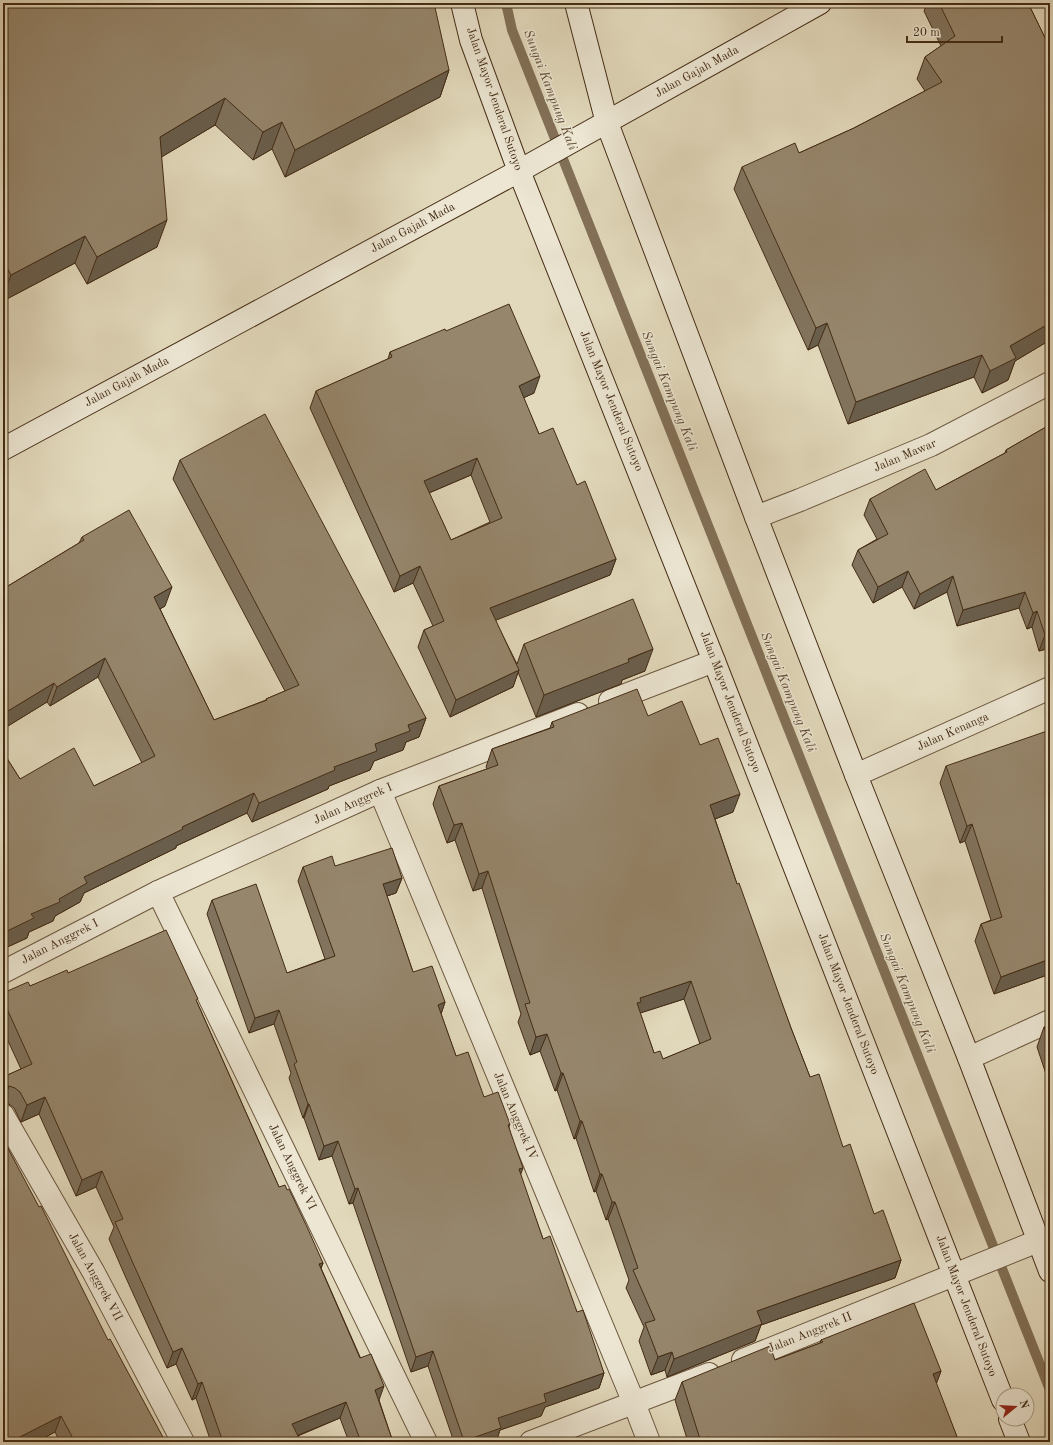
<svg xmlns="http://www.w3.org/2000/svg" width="1053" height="1445" font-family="'Old Standard TT',serif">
  <rect width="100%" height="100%" fill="#e2d9bc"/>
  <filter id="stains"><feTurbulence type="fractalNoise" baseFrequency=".005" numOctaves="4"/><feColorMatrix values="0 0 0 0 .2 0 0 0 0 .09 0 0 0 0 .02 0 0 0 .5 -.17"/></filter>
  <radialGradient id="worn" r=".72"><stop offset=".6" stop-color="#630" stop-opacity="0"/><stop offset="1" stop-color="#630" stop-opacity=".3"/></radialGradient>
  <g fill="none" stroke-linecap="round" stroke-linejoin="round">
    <polyline stroke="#827057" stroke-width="10" points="506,3 512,30 1050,1390"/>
    <g stroke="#6c573f" stroke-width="24">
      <g id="street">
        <polyline points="756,517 800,500 931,445 1050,383"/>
        <polyline points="610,701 714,661"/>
        <polyline points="856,775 1050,688"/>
        <polyline points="380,791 634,1403 649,1442"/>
        <polyline points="158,892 426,1442"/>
        <polyline points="3,972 158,892 380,791 578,714"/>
        <polyline points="969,1058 1050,1021"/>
        <polyline points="3,1115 94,1273 183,1442"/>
        <polyline points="743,1360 1038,1241"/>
        <polyline points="531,1442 709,1374"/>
      </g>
    </g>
    <g stroke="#442c15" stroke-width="24">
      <g id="secondary">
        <polyline points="462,3 471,40 519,171 714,661 1003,1400"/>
        <polyline points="576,3 607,123 756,517 856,775 969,1058 1050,1271"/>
        <polyline points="3,449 519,171 820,3"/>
        <polyline points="1010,1419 1019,1442"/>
      </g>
    </g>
    <use href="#street" stroke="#ece6d3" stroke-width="22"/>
    <use href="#secondary" stroke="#ece6d3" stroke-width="22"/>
  </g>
  <g fill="#81735d" stroke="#442c15" fill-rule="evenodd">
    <polygon points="3,3 449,70 440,97 285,177 272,149 253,160 215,125 161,157 157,247 87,284 75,263 3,301"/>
    <polygon points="927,3 1028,3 1050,48 1050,340 1015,361 1008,380 982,393 974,377 848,424 818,345 808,350 734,189 742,167 799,153 854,128 925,91 917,79 925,57 941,46 924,11"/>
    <path d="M446 331 534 393 523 398 539 434 577 485 616 559 610 575 495 620 517 664 524 644 645 671 622 680 621 684 536 717 518 672 513 687 450 717 418 647 424 630 433 626 413 583 394 592 310 408 316 391 388 359 390 352ZM471 475 490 522 451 540 429 493Z"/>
    <polygon points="1046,427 1050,648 1039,651 1032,627 1027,629 1019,608 957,626 947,592 914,609 902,587 873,603 852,565 858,550 877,539 864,515 870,499 936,490 1005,453 1006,450"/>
    <polygon points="180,460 426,718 419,737 406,742 403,750 374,761 370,770 329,786 328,789 252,822 247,813 176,846 176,848 84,893 80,902 55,916 53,921 29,932 27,938 3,949 3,752 20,779 94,786 142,763 98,677 50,706 47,702 3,729 3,589 79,543 82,537 165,606 160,609 214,720 266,700 266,699 285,691 173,479"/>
    <path d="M648 716 700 745 733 812 715 819 737 884 791 1028 810 1077 874 1214 901 1260 895 1278 761 1325 755 1341 667 1377 665 1370 651 1375 639 1341 644 1327 626 1288 629 1280 608 1219 606 1220 596 1191 594 1192 576 1138 574 1139 557 1090 555 1091 540 1051 530 1055 518 1022 521 1014 482 888 473 891 455 840 447 843 433 804 439 786 487 769 486 767 492 749 550 728 552 722ZM684 999 700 1044 663 1059 654 1053 640 1013Z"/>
    <polygon points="946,766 1050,974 994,994 975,941 981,924 991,920 965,841 960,843 940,783"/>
    <polygon points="335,866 402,878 396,893 387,896 413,972 445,1002 441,1014 456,1056 484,1097 510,1124 509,1127 520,1175 543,1239 577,1312 604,1373 599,1388 545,1407 541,1416 500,1430 496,1442 454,1442 428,1366 411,1372 353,1203 349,1204 332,1156 319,1160 304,1118 303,1118 289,1078 291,1073 274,1024 249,1033 207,914 212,900 287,973 325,959 298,881 303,867"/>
    <polygon points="68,973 197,1002 279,1187 323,1263 321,1268 379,1400 393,1442 349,1442 340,1418 298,1436 301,1442 211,1442 196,1398 192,1400 176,1364 167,1368 126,1278 109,1239 114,1227 96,1187 76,1196 39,1114 21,1122 14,1108 9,1104 3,1103 3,1077 21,1069 3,1030 3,993 30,986"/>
    <polygon points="1050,1025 1050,1086 1037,1047 1044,1027"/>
    <polygon points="108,1340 164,1442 60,1442 55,1432 36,1442 3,1442"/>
    <polygon points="821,1340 941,1371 936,1384 959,1442 688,1442 675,1400 682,1382 775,1360 820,1343"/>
  </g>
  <g fill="#695e4c" stroke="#442c15">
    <polygon points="449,70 440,97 285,177 295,150"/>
    <polygon points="225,98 215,125 150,164 160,137"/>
    <polygon points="282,122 272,149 253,160 263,132"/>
    <polygon points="167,220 157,247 87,284 97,257"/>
    <polygon points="85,236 75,263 3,301 3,297 11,275"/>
    <polygon points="827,323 818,345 808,350 816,328"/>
    <polygon points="1050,323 1050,340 1015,361 1008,380 982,393 990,371 1010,346"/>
    <polygon points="982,355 974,377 848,424 856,402"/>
    <polygon points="540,376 534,393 512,403 519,386"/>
    <polygon points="477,458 471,475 417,498 424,481"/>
    <polygon points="616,559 610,575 484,625 490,608"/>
    <polygon points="420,566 413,583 394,592 400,576"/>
    <polygon points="908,571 902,587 873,603 878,587"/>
    <polygon points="953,576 947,592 914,609 920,594"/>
    <polygon points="172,587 165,606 147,616 154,597"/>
    <polygon points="1025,592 1019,608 957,626 963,610"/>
    <polygon points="1037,611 1032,627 1027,629 1033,613"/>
    <polygon points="1050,634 1050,648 1039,651 1045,635"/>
    <polygon points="653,649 645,671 622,680 621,684 536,717 544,695"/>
    <polygon points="105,658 98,677 50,706 57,687"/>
    <polygon points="519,670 513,687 450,717 456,700"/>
    <polygon points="54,683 47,702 3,729 3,714"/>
    <polygon points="426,718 419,737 406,742 403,750 374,761 370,770 329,786 328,789 252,822 259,803 334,767 408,725"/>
    <polygon points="254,793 247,813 176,846 176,848 84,893 80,902 55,916 53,921 29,932 27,938 3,949 3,933 31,914 84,877 182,827"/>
    <polygon points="740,794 733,812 704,823 710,805"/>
    <polygon points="462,823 455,840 447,843 454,825"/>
    <polygon points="972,824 965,841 960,843 967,826"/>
    <polygon points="488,871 482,888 473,891 479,874"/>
    <polygon points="402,878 396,893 378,899 383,884"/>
    <polygon points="1050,959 1050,974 994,994 1001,977"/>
    <polygon points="691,981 684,999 637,1014 637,1003 640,998"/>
    <polygon points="445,1002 440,1017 438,1005"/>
    <polygon points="279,1010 274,1024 249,1033 255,1018"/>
    <polygon points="547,1034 540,1051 530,1055 536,1037"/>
    <polygon points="561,1073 563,1073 557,1090 555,1091"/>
    <polygon points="9,1086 3,1103 3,1088"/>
    <polygon points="45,1097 39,1114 21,1122 27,1105"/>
    <polygon points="308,1104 309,1104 304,1118 303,1118"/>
    <polygon points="580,1121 582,1121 576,1138 574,1139"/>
    <polygon points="338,1141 332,1156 319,1160 324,1146"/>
    <polygon points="523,1168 518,1182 519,1169"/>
    <polygon points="102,1171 96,1187 76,1196 82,1180"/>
    <polygon points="600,1174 602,1174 596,1191 594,1192"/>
    <polygon points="358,1188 353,1203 349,1204 355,1189"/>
    <polygon points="612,1202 615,1202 608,1219 606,1220"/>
    <polygon points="901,1260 895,1278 761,1325 755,1341 667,1377 674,1359 757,1311"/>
    <polygon points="323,1263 317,1279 319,1264"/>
    <polygon points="182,1348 176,1364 167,1368 173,1352"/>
    <polygon points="433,1351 428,1366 411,1372 416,1357"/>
    <polygon points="672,1352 665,1370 651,1375 658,1357"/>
    <polygon points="941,1371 934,1390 933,1374"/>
    <polygon points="604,1373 599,1388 545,1407 541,1416 500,1430 496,1442 464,1442 464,1441 498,1418 544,1394"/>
    <polygon points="202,1382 196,1398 192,1400 198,1384"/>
    <polygon points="384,1386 378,1403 375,1390"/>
    <polygon points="346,1402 340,1418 286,1440 292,1424"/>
    <polygon points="61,1416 55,1432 36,1442 11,1442 12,1441"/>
    <polygon points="709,1437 707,1442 699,1442 700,1439"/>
  </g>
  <g fill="#96866c" stroke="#442c15" fill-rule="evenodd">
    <polygon points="3,3 434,3 449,70 295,150 282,122 263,132 225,98 160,137 167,220 97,257 85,236 11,275 3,260"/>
    <polygon points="939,3 1028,3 1050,48 1050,323 1010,346 1016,358 990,371 982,355 856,402 827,323 816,328 742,167 795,143 799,153 854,128 942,82 925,57 955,36"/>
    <path d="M509 304 540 376 519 386 539 434 553 428 577 485 585 481 616 559 490 608 519 670 456 700 424 630 444 621 420 566 400 576 316 391 392 357 390 352 445 329 446 331ZM477 458 502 518 451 540 424 481Z"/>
    <polygon points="265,414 426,718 408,725 410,731 375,744 377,751 334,767 335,770 259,803 254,793 182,827 183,829 84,877 87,883 59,899 60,902 31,914 34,918 3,933 3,752 20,779 74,748 94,786 155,756 105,658 57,687 54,683 3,714 3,589 84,540 82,537 129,510 172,587 154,597 214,720 267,700 266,699 299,685 180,460"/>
    <polygon points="1046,427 1048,430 1050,429 1050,634 1045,635 1037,611 1033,613 1025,592 963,610 953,576 920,594 908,571 878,587 858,550 888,534 870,499 925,469 936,490 1007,452 1006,450"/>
    <polygon points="633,599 653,649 628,659 629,662 544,695 524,644"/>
    <path d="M637 689 648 716 682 701 700 745 718 738 740 794 710 805 737 884 739 883 791 1028 810 1077 819 1074 843 1147 850 1144 874 1214 883 1210 901 1260 757 1311 762 1324 674 1359 672 1352 658 1357 645 1323 655 1320 633 1270 638 1268 615 1202H612L602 1174H600L582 1121H580L563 1073H561L547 1034 536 1037 525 1004 530 1003 488 871 479 874 462 823 454 825 439 786 498 765 492 749 554 727 552 722ZM691 981 711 1039 663 1059 660 1051 654 1053 637 1003 641 1002 640 998Z"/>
    <polygon points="1050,730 1050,959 1001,977 981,924 1002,917 972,824 967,826 946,766"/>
    <polygon points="392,848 402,878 383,884 413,972 432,966 445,1002 438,1005 456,1056 468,1052 484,1097 498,1092 510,1124 508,1125 523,1168 519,1169 543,1239 550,1236 577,1312 583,1310 604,1373 544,1394 546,1402 498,1418 501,1428 464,1441 433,1351 416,1357 358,1188 355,1189 338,1141 324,1146 309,1104 308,1104 294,1064 297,1062 279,1010 255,1018 212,900 256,884 287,973 335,956 303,867 332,856 335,866"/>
    <polygon points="166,930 198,999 196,1000 279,1187 285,1185 287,1190 289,1189 307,1227 323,1263 319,1264 360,1358 371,1354 384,1386 375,1390 393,1442 361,1442 346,1402 292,1424 301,1442 223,1442 202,1382 198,1384 182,1348 173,1352 132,1261 115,1222 123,1219 102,1171 82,1180 45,1097 27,1105 20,1092 15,1088 9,1086 3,1088 3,1077 32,1064 3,1000 3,993 28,982 30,986 67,970 68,973"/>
    <polygon points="1050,1025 1050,1044 1044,1027"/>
    <polygon points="3,1139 39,1207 41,1206 108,1340 110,1339 164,1439 163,1440 164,1442 75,1442 61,1416 12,1441 12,1442 3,1442"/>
    <polygon points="914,1303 941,1371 933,1374 959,1442 710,1442 709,1437 700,1439 682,1382 770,1346 775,1360 823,1342 821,1340"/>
  </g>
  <g text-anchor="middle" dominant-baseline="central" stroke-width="3" stroke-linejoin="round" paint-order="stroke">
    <g font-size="12" fill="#442c15" stroke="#ece6d3">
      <text transform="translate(697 72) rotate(-29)">Jalan Gajah Mada</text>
      <text transform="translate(494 99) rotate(71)">Jalan Mayor Jenderal Sutoyo</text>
      <text transform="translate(413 228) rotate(-28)">Jalan Gajah Mada</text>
      <text transform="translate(127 382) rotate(-28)">Jalan Gajah Mada</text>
      <text transform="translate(611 401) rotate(68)">Jalan Mayor Jenderal Sutoyo</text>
      <text transform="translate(905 456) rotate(-23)">Jalan Mawar</text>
      <text transform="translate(730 702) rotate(69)">Jalan Mayor Jenderal Sutoyo</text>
      <text transform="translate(953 732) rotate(-24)">Jalan Kenanga</text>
      <text transform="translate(353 804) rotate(-24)">Jalan Anggrek I</text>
      <text transform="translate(60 942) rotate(-27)">Jalan Anggrek I</text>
      <text transform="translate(848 1004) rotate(69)">Jalan Mayor Jenderal Sutoyo</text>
      <text transform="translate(515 1116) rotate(67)">Jalan Anggrek IV</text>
      <text transform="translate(292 1167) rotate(64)">Jalan Anggrek VI</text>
      <text transform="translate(95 1277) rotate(61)">Jalan Anggrek VII</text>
      <text transform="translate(966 1306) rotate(69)">Jalan Mayor Jenderal Sutoyo</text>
      <text transform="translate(810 1333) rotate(-22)">Jalan Anggrek II</text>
    </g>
    <g font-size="13" font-style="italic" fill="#5e4830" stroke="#ece6d3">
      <text transform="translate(550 90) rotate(69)">Sungai Kampung Kali</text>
      <text transform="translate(669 391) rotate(68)">Sungai Kampung Kali</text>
      <text transform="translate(788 692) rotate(68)">Sungai Kampung Kali</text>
      <text transform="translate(907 993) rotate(68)">Sungai Kampung Kali</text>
    </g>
  </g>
  <rect width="1053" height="1445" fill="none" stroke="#e2d9bc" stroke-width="16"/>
  <rect x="4" y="4" width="1045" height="1437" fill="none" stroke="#442c15" stroke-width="2"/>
  <rect x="8" y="8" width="1037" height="1429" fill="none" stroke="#442c15"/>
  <g transform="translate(1015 1407) rotate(72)"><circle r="19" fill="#ece6d3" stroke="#a99c87"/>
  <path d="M0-3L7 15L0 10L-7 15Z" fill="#8f2418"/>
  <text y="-6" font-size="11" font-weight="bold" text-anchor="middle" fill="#442c15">N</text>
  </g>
  <path d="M907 36v6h95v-6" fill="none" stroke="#442c15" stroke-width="2"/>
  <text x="913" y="36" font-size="12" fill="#442c15" stroke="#ece6d3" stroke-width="3" paint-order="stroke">20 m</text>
  <rect width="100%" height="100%" filter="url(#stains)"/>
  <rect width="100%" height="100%" fill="url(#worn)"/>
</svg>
